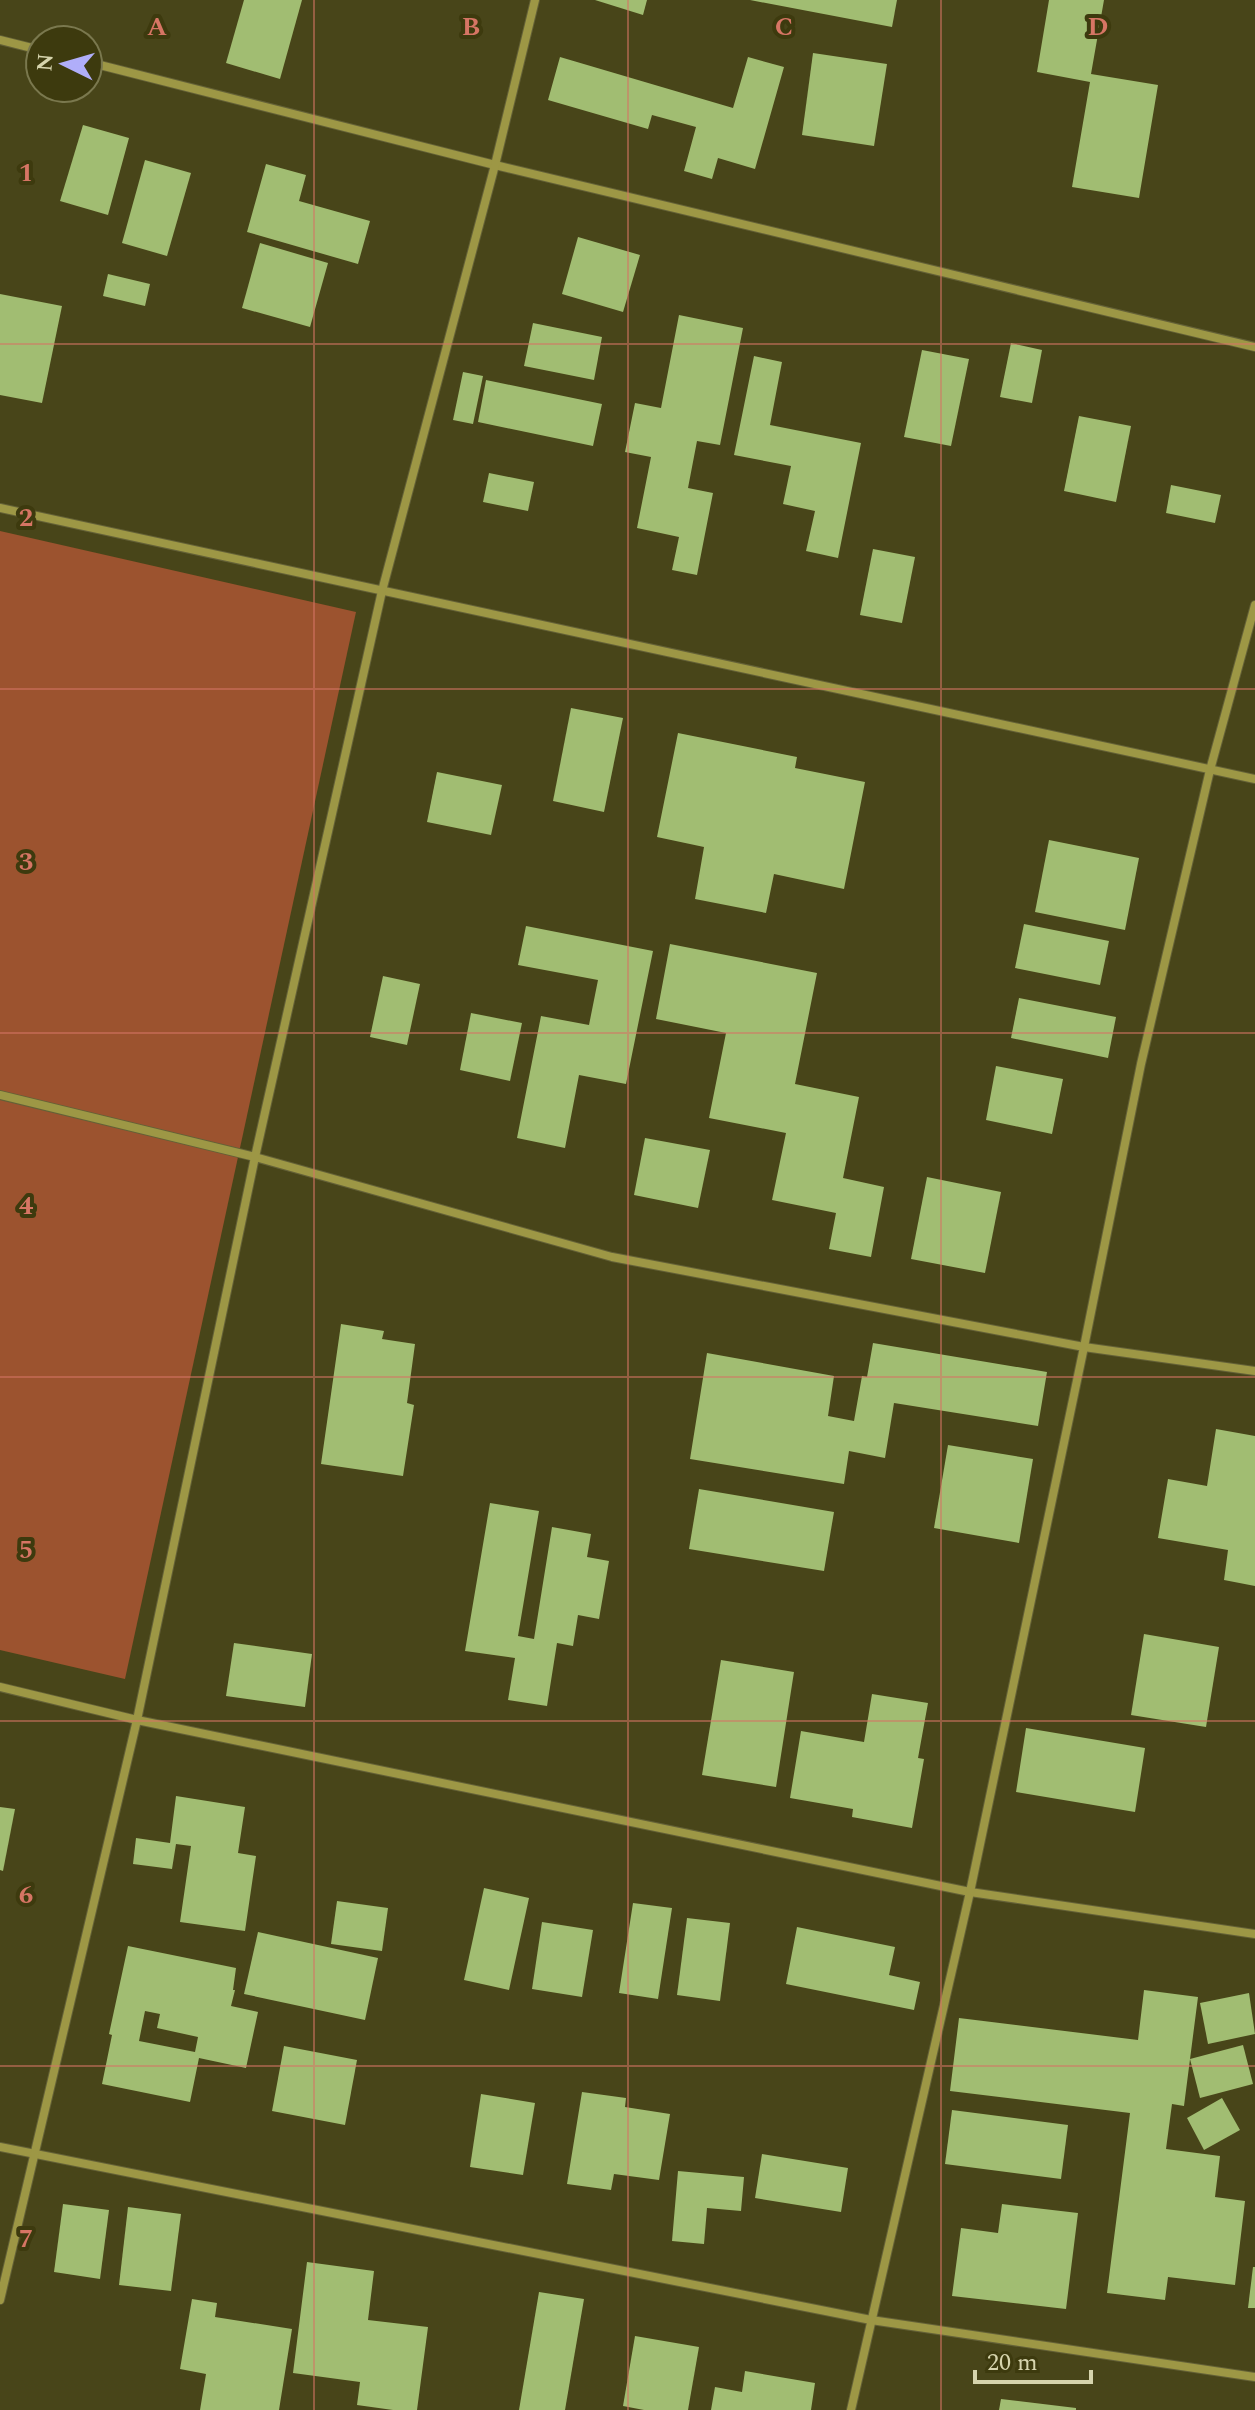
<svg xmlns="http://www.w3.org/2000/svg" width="1255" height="2410" font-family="Spectral,serif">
  <rect width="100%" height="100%" fill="#484519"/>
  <polygon fill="#9c532f" points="0,531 356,612 125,1679 0,1650"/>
  <g fill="#a1bd72" fill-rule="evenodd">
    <polygon points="244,0 302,0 280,79 226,63"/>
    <polygon points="595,0 647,0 643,15"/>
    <polygon points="750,0 897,0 892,27"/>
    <polygon points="1049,0 1104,0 1091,74 1158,85 1139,198 1072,187 1090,82 1037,72"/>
    <polygon points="813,53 887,64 874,146 802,135"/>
    <polygon points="560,57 733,108 748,57 784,67 755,169 718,158 712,179 684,171 696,127 652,115 648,129 548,100"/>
    <polygon points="83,125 129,138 108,215 60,201"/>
    <polygon points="145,160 191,173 167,256 122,243"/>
    <polygon points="266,164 306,175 299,201 370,221 358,264 247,232"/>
    <polygon points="578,237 640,255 623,312 562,294"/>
    <polygon points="260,243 328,263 310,327 242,308"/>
    <polygon points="108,274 150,284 145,306 103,296"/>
    <polygon points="0,294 62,306 42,403 0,395"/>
    <polygon points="679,315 743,328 720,445 697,441 688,488 713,493 697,575 672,570 679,537 637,528 651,457 625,452 635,403 661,408"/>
    <polygon points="533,323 602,337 594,380 524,366"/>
    <polygon points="1011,343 1042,350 1032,403 1000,397"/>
    <polygon points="922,350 969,359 951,446 904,437"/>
    <polygon points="754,356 782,362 770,425 861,443 838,558 806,551 815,511 783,504 791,466 734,455"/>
    <polygon points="463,372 483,376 473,424 453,420"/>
    <polygon points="486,380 602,404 593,446 478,422"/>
    <polygon points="1079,416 1131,426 1116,502 1064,491"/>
    <polygon points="489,473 534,482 528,511 483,502"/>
    <polygon points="1171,485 1221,495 1215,523 1166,513"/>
    <polygon points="873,549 915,557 902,623 860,615"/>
    <polygon points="571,708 623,718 604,812 553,801"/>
    <polygon points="678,733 797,757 795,768 865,782 844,889 774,874 766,913 695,899 704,847 657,837"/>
    <polygon points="437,772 502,785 491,835 427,822"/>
    <polygon points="1049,840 1139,858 1125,930 1035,912"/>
    <polygon points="1024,924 1109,941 1100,985 1015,968"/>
    <polygon points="526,926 653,951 626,1084 579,1075 565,1148 517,1138 541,1016 589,1025 598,980 518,965"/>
    <polygon points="670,944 817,973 795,1084 859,1097 843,1178 884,1187 871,1257 829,1249 836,1213 772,1200 786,1133 709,1118 726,1033 656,1019"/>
    <polygon points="383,976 420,984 407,1045 370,1037"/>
    <polygon points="1019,998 1116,1017 1108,1058 1011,1038"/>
    <polygon points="471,1013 522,1023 510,1081 460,1070"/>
    <polygon points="996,1066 1063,1079 1052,1134 986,1120"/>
    <polygon points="645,1138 710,1150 698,1208 634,1195"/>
    <polygon points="927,1177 1001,1192 985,1273 911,1259"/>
    <polygon points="341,1324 384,1331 382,1339 415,1344 407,1403 414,1405 403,1476 321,1464"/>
    <polygon points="873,1343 1047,1372 1038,1426 894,1403 885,1458 849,1451 844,1484 690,1459 707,1353 834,1376 828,1416 854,1421 862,1376 867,1377"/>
    <polygon points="1216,1429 1255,1436 1255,1586 1224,1580 1228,1550 1158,1538 1168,1479 1207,1486"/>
    <polygon points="948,1445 1033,1459 1019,1543 934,1528"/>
    <polygon points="699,1489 834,1512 824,1571 689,1549"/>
    <polygon points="490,1503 539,1511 518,1636 534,1639 552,1527 591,1534 587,1557 609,1561 599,1619 578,1615 573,1646 557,1643 547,1706 508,1700 515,1658 465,1651"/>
    <polygon points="1144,1634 1219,1647 1206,1727 1131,1715"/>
    <polygon points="234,1643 312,1654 305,1707 226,1696"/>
    <polygon points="721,1660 794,1672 776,1787 702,1775"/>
    <polygon points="872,1694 928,1703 918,1758 924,1759 912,1828 852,1817 853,1809 790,1798 801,1731 864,1742"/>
    <polygon points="1026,1728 1145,1748 1135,1812 1016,1792"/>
    <polygon points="176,1796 245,1807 238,1853 256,1856 245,1931 180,1922 191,1846 176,1844 172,1869 133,1864 136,1838 170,1843"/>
    <polygon points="0,1807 15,1809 3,1871 0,1870"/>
    <polygon points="484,1888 529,1898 509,1990 464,1980"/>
    <polygon points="337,1901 388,1908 382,1951 331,1944"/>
    <polygon points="633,1903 672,1908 658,1999 619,1993"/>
    <polygon points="687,1918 730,1923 720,2001 677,1995"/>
    <polygon points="542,1922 593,1930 582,1997 532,1989"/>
    <polygon points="797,1927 895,1947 889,1975 920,1982 914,2010 786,1984"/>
    <polygon points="258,1932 378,1958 365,2020 244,1994"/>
    <path d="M128 1946 236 1968 233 1990H235L231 2006 258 2012 246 2068 199 2058 190 2102 102 2084 112 2035 109 2034ZM145 2011 160 2014 157 2028 198 2037 195 2052 139 2041Z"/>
    <polygon points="1144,1990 1198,1997 1184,2106 1172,2104 1166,2149 1220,2156 1215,2197 1245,2201 1235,2285 1168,2277 1165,2300 1107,2293 1130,2113 950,2091 959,2018 1138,2040"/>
    <polygon points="1249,1993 1255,2034 1208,2044 1200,2003"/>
    <polygon points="1243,2045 1253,2084 1200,2098 1190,2059"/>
    <polygon points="284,2046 357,2060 345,2125 272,2111"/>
    <polygon points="582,2092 626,2098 625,2107 670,2114 659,2180 614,2174 611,2190 567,2184"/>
    <polygon points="481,2094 535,2103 523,2175 470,2167"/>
    <polygon points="1222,2098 1240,2130 1204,2150 1187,2118"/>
    <polygon points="952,2110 1068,2125 1061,2179 945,2164"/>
    <polygon points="762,2154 848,2168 841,2212 755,2198"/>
    <polygon points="678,2171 744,2177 741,2211 707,2208 704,2244 672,2241"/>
    <polygon points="63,2204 109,2210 100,2279 54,2272"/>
    <polygon points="1002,2204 1078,2213 1066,2309 952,2296 961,2228 998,2233"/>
    <polygon points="128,2207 181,2214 171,2291 119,2285"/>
    <polygon points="307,2262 374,2271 368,2320 428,2327 417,2410 393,2410 357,2405 360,2382 293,2373"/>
    <polygon points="1253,2267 1255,2267 1255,2308 1248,2308"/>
    <polygon points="539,2292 584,2299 565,2410 519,2410"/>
    <polygon points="192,2299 217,2303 215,2317 292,2329 279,2410 200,2410 206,2374 180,2369"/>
    <polygon points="635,2336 699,2347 688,2410 644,2410 623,2406"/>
    <polygon points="745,2371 815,2383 811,2410 711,2410 715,2387 742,2392"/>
    <polygon points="1001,2399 1076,2408 1076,2410 999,2410"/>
  </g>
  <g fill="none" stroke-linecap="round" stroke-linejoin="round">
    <g stroke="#646137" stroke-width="10">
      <g id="minor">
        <polyline points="0,40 40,50"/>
        <polyline points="88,62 495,165 1255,347"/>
        <polyline points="0,508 1255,779"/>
        <polyline points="0,1095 255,1157 612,1257 1084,1347 1255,1371"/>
        <polyline points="0,1687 137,1720 970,1892 1255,1934"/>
        <polyline points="0,2147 871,2320 1255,2377"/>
        <polyline points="0,2300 137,1720 255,1157 382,591 495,165 535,0"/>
        <polyline points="851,2410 970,1892 1084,1347 1141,1064 1210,770 1255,605"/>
      </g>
    </g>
    <use href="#minor" stroke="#9d9745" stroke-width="8"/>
  </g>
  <path fill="none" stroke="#d67564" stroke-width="2" stroke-opacity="0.55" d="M314 0V2410M628 0V2410M941 0V2410M0 344H1255M0 689H1255M0 1033H1255M0 1377H1255M0 1721H1255M0 2066H1255"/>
  <g font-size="26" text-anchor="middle" font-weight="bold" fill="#d67564" stroke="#3d3a0e" stroke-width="8" stroke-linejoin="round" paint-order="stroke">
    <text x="157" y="35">A</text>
    <text x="471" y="35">B</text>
    <text x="784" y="35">C</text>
    <text x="1098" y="35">D</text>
    <text x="26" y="181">1</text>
    <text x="26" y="526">2</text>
    <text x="26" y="870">3</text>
    <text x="26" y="1214">4</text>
    <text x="26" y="1558">5</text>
    <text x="26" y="1903">6</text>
    <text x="26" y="2247">7</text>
  </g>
  <g transform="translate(64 64) rotate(275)"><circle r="38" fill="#3d3a0e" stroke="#7a784e" stroke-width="2"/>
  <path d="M0-6L14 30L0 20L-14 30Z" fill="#b0aefa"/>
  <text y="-12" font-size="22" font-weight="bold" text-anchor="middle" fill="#d6d4ad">N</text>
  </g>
  <path d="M975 2370v12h116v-12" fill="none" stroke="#d6d4ad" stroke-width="4"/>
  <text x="987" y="2370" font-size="24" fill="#d6d4ad" stroke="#3d3a0e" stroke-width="6" paint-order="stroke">20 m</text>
</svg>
